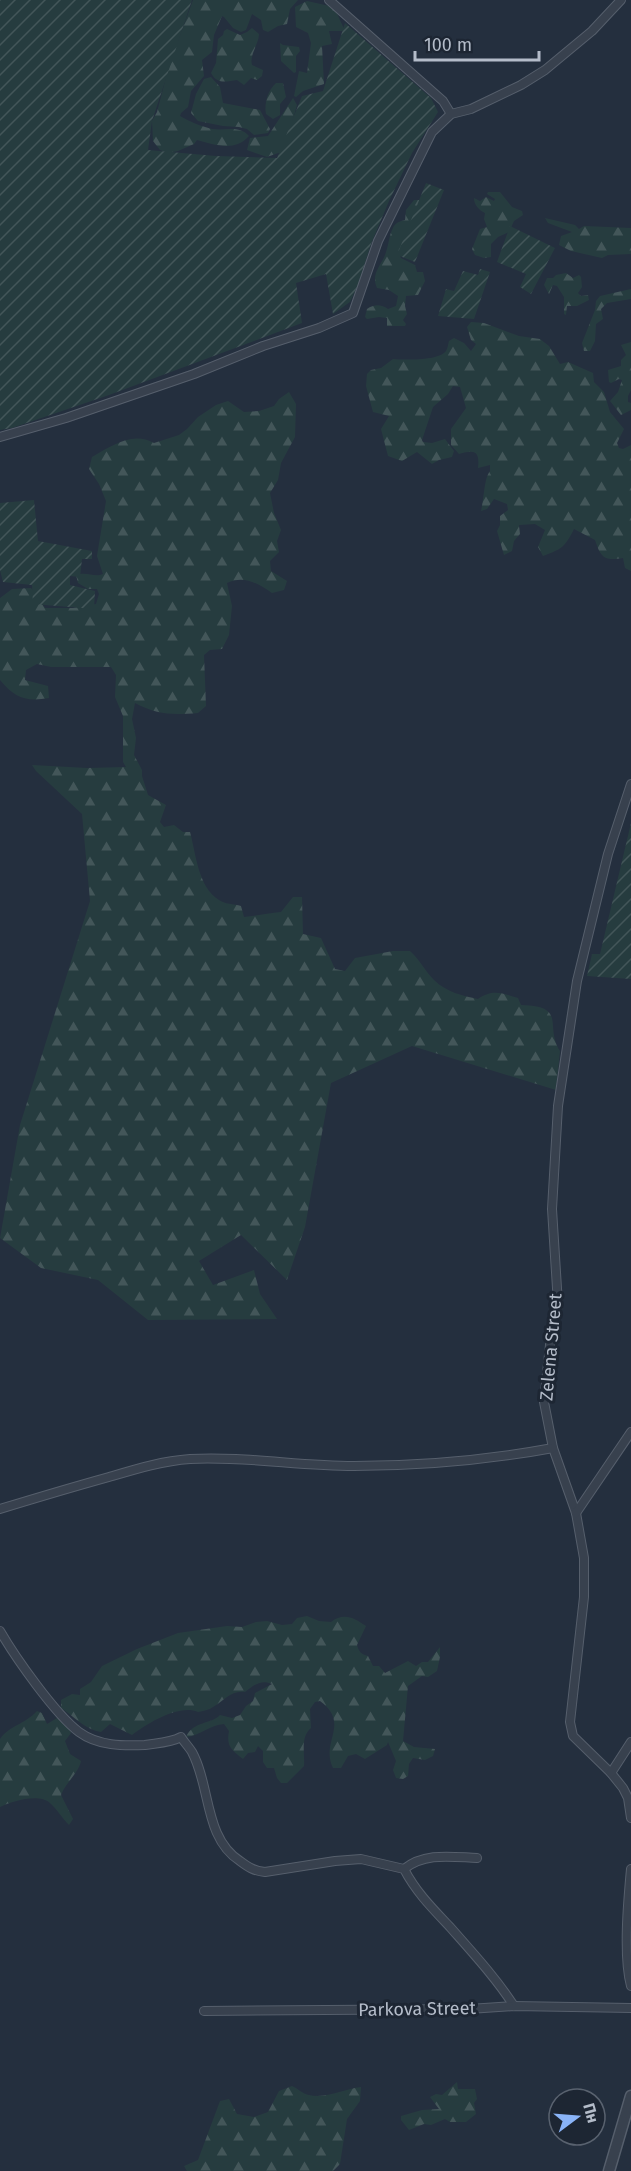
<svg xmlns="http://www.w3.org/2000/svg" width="631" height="2171" font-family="'Fira Sans',sans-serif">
  <defs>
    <pattern id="forest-firs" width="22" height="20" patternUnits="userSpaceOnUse" patternTransform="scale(1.5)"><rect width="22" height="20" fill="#263c3f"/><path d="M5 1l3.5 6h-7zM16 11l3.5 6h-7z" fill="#435659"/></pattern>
    <pattern id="garden-furrows" width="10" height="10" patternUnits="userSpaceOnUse" patternTransform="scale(1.5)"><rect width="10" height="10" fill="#263c3f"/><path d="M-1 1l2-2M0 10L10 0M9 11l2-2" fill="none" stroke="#435659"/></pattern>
  </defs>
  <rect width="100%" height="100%" fill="#242f3e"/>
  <g fill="url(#forest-firs)">
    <path d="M193 0H298L290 9 287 24 278 26 268 32 263 30 261 20 252 14 246 30 241 32 233 28 224 17 222 16 214 35 212 52 202 60 204 76 191 91 188 107 181 113 180 116C191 122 200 126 212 129 226 131 239 125 249 136 235 152 215 145 197 140L194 144 178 151 168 153 160 150 153 141 152 121 157 112 169 66Z"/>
    <polygon points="307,1 334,7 345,31 329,31 332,44 322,46 324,84 303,91 296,97 294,96 299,71 307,73 311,43 308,33 296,27 295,7"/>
    <path d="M252 28 259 34C259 44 249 55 252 65L263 70 262 76 257 80 251 78 244 85 237 80C225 82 217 84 211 73L216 63 218 39 223 35 224 31 227 29 240 35 247 32Z"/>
    <polygon points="280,43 283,45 299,47 300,51 296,56 296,72 294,73 281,61"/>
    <polygon points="211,77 220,87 223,103 260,110 270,129 268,133 254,135 247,129 239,127 223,126 198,121 191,113 196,94 204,79"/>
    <path d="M276 83H283L286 97 280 104V115L273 119 266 114C264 103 268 90 276 83Z"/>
    <polygon points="293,98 297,105 284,151 267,157 247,150 250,138 268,136"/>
    <path d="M488 192H500L512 207 522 211 523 215 514 221 509 232 498 237 491 244V257L484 258 475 255 472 249 480 229 487 227 484 219 485 213C479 210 474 205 474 198L480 201 486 197 494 201 495 199 487 194Z"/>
    <path d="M414 200H421L412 232 404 239 403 248 399 254 401 258 415 265 417 272H423L425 281 418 295 406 296 405 306 407 314 403 320 406 324 405 326H387V318L379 317 367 319 365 317 367 309C374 304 381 304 388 309L396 306 398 296 389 290 377 288C370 273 383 264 386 252 389 244 389 235 393 228 395 223 400 221 405 220L406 210Z"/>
    <polygon points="545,218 575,225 579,229 584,226 631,228 631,254 608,255 602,258 571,251 559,245 561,236 572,232 548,223"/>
    <polygon points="566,273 573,278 579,275 581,277 582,287 578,293 581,296 588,295 589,300 577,306 567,306 566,315 564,314 564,297 557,286 553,285 549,294 544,285 547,278 553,278 556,275"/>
    <polygon points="631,289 631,299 607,303 601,309 603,319 596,324 595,341 590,351 584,351 582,343 595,310 596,301 600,296"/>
    <path d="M471 322 484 323 519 336 540 339 549 346 560 364 568 362 593 373 594 382 604 392 610 412 624 429 617 443 619 448 623 449 631 445V571L625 568 623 558C604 561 601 558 595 540L574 529C565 547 562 549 543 556L538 547 545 530 535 524 519 525 520 534 514 541 512 551 504 555 497 531 500 525V516L508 510 507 504 494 499 487 509 481 511C484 500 484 478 490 471V465L478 468C480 450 474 450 459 454L451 445V429L466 408 460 387 453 386 448 394 433 407 422 440 423 442 432 443 445 439 454 451 452 457 439 460 432 464 417 452 402 461 388 456 381 429 389 416 373 412 366 386 367 374 371 370 381 368 393 359C404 360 439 361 446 351 448 348 448 344 449 341L454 338 464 343 471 351 476 344 471 340 467 327Z"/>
    <polygon points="631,342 631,390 628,396 628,402 631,403 631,410 621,415 610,401 618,392 622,380 619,379 611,383 609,382 608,370 621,366 621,360 626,355 621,345"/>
    <path d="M289 392 296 404 295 437 281 463 278 480 270 493 274 513 281 530 277 541 279 552 270 561 271 571 287 581 284 590 272 593C257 583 244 575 227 583L232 606 229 635 222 649 210 650 204 655 206 706 198 713C172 715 158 715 135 703L132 719 136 738 134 755 142 770V776L148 795 166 805 160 822 164 827 174 825 183 832H190C196 854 198 887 219 900 224 904 234 904 241 906L244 917C257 916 268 913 281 912L293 897H302L303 934 321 938 335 969 345 971 355 958 393 951H410C420 960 425 971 434 980 446 992 463 996 478 999 493 989 501 993 518 998L521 1005C568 1006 544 1026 560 1051L556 1090 412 1046 331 1083 305 1227 287 1280 241 1235 199 1261 213 1285 254 1270 260 1294 277 1319 148 1320 98 1280 41 1268 0 1238 20 1125 90 901 82 814 36 771 32 765 87 768 126 767 123 762V716L115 697 116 675 111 667H51L37 664 26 670 25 680 48 686 49 698C26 702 15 698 0 680V598L12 589 31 588 45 608H73L96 604 99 594 97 589H88L78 583 76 575C87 571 94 578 103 574L97 556 106 501 99 484 89 469 92 457C112 446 132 431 154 443L179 435 187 429 198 417 216 405 228 401 244 412 259 411 274 406 279 399Z"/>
    <path d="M307 1616 319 1621 331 1622C344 1612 354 1618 366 1626L357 1645C359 1652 361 1654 368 1656L373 1666H379L385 1673 408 1661 416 1666 422 1662H428L440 1647V1657L437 1671 428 1677 422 1676 408 1686 403 1741 414 1747 435 1749 433 1756 425 1760 413 1758 409 1764 408 1776 403 1779 396 1778 393 1770 396 1761 388 1742 387 1745 365 1759 356 1754 348 1756 341 1768H333C320 1741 351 1724 320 1701L315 1702 310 1709 311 1728C300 1737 305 1753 304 1766L287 1783H281L277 1778 274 1768H267L263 1762V1751L258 1746 255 1752 248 1753 243 1759C232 1750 226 1747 229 1731L224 1724C210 1725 199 1736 186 1737 194 1720 211 1725 220 1715L232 1718 240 1715 246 1706 253 1701 255 1693 272 1684C261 1679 254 1685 245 1692 231 1690 224 1701 213 1707 209 1710 203 1711 198 1712 179 1704 148 1723 132 1735L110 1724 101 1732C86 1730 73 1716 61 1708V1700L72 1694 80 1695V1689L91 1682 102 1666 137 1649 178 1633 227 1626 242 1627 256 1622 267 1621 282 1625 292 1624 297 1618Z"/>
    <path d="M37 1711 42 1713 47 1724 57 1718 67 1724 71 1733 65 1741 70 1754 81 1761C78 1774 66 1782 61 1795L73 1819 69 1825C62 1818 57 1809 50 1803 39 1793 12 1801 0 1807V1739C10 1725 24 1725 37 1711Z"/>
    <polygon points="457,2082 458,2089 475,2089 477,2099 474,2103 476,2114 466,2122 450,2122 445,2119 431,2125 424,2124 409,2130 401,2120 401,2116 422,2110 439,2109 430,2097 436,2094 442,2095"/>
    <path d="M292 2086C297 2088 303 2094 309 2095 325 2099 345 2089 361 2087L360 2101 347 2119 340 2164 333 2171H187L184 2166 198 2160 220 2101 229 2099 237 2114 254 2117 268 2112 279 2091Z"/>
  </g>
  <g fill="url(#garden-furrows)">
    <polygon points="0,0 192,0 152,121 148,150 216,156 277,158 302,96 323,91 345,23 431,98 438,112 412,153 389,201 371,244 358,285 350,302 333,314 326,274 296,283 302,323 109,395 12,428 0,430"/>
    <polygon points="426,183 444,190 415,262 397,255"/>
    <polygon points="510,226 555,248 531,294 520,287 526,274 497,262"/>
    <polygon points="480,269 490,272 474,319 438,316 446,289 454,291 463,271 478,275"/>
    <polygon points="34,500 38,541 92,551 92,559 82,559 80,577 70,576 70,585 95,591 94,609 33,604 32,585 3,582 0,570 0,503"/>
    <polygon points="631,823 631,979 587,976 592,954 600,954"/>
  </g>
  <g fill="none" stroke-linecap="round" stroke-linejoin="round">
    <g stroke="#565f6c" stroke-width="10">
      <g id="minor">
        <polyline points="329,0 443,101 451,114"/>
        <polyline points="0,437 66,418 194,374 263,346 319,328 353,313 378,241 432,132 451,114 471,109 521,85 545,70 592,31 621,0"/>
        <polyline points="631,784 608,854 577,981 558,1106 552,1209 558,1304 550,1345 544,1402 553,1448 576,1513 584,1558 584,1597 570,1722 573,1736 611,1773 623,1788 628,1798 631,1818"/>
        <path d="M0 1509C36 1498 73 1487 109 1477 136 1469 162 1461 190 1459 244 1456 299 1466 354 1466 421 1466 488 1460 553 1448"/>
        <polyline points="576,1513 631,1432"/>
        <path d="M0 1631C15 1657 55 1714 79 1732 98 1746 123 1746 145 1745 157 1743 170 1743 181 1737 184 1742 189 1747 192 1752 211 1787 204 1838 240 1861 248 1867 254 1871 265 1872L335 1861 361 1859 404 1869C416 1892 432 1908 450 1927 472 1952 496 1978 514 2006"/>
        <polyline points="611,1773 631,1742"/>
        <path d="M404 1869C425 1852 452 1857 477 1858"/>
        <path d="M631 1869C628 1901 623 1956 631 1986"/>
        <polyline points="204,2011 469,2009 514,2006 631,2008"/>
      </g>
    </g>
    <g stroke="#565f6c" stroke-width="13">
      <polyline id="tertiary" points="609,2171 631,2096"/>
    </g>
    <use href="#minor" stroke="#38414e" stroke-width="8"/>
    <use href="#tertiary" stroke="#38414e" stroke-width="10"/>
  </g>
  <g text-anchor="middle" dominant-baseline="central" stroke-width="6" stroke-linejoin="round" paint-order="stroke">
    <g font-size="18" fill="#b4bcc9" stroke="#1d2633">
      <text transform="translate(551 1347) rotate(-85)">Zelena Street</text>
      <text transform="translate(417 2009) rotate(-1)">Parkova Street</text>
    </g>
  </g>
  <g transform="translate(577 2117) rotate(74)"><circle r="28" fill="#1d2633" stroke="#59626f" stroke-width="1.5"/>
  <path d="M0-4.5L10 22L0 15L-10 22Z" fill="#8ab4f8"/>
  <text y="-9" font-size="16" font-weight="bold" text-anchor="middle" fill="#b4bcc9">Пн</text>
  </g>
  <path d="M415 51v9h124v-9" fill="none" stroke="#b4bcc9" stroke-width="3"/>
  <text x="424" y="51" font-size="18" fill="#b4bcc9" stroke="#1d2633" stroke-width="4.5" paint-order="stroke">100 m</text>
</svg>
